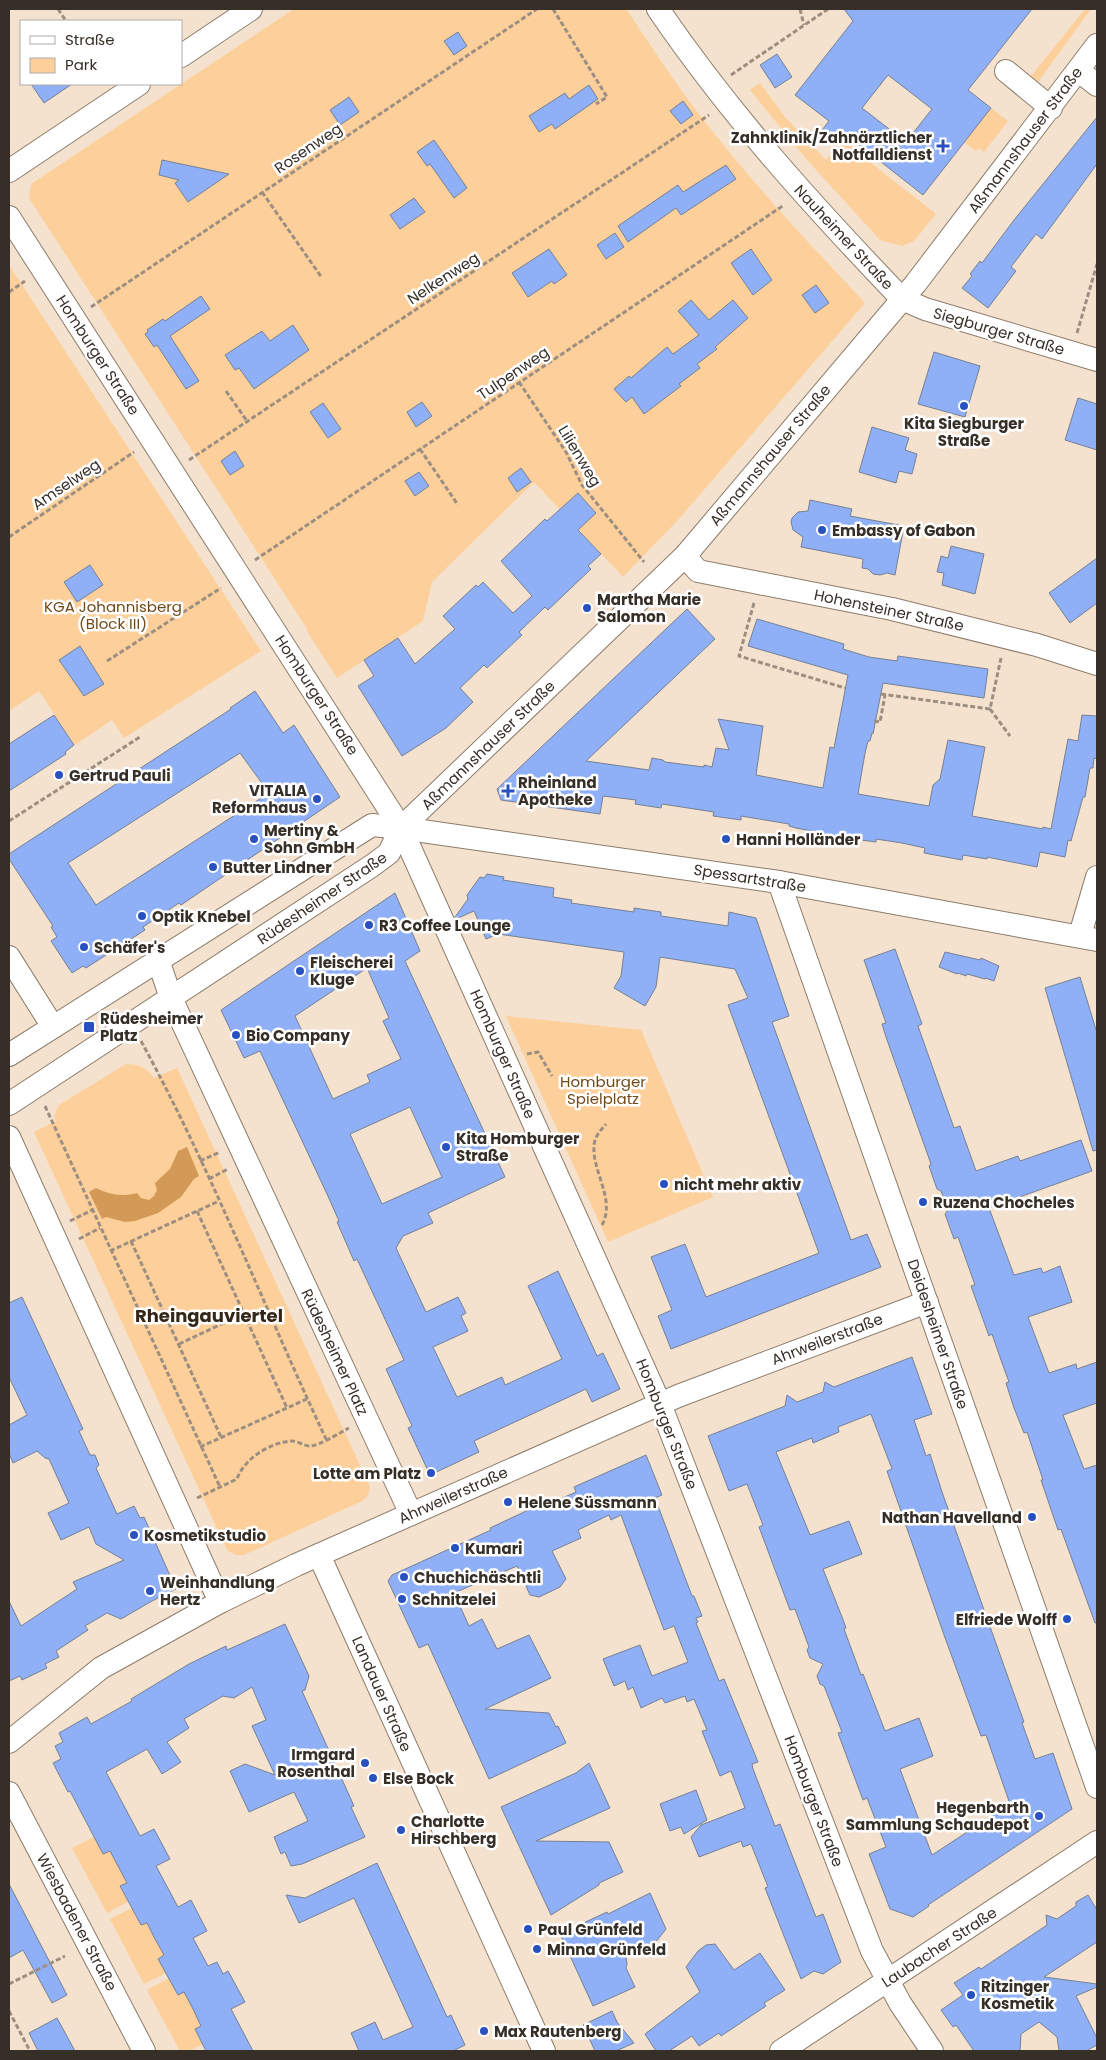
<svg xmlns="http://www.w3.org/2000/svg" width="1106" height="2060" font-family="Poppins,sans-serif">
  <rect width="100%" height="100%" fill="#f4e2ce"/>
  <g fill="#fdcf9a">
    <path d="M294 9H626C651 46 675 83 702 118 752 183 809 243 865 303L678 520 623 577 534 482 432 582 423 621 337 678 306 630 307 629 29 198 31 184Z"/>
    <polygon points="1085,9 1091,9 1035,86 1028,80"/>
    <polygon points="760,83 785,117 826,160 838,147 847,144 936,214 914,241 902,246 880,240 807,160 750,90"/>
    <polygon points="991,108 1008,121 984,152 979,148 976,151 964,142"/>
    <polygon points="9,265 261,651 124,738 112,720 75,745 39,691 9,711"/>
    <polygon points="506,1016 641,1030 713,1197 608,1242"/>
    <path d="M126 1064C139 1064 146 1067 154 1078L177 1068 370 1487 368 1496 362 1501 244 1555H235L227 1550 34 1132 56 1121 54 1116 59 1105Z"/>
    <polygon points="94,1837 103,1854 110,1851 127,1883 120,1887 128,1902 107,1913 72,1848"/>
    <polygon points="132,1908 141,1925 147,1922 164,1955 158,1959 166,1973 144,1984 110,1919"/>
    <polygon points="169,1978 177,1995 184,1992 201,2026 195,2029 203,2044 189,2051 180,2051 147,1990"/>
  </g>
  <path fill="#d29a56" d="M187 1147 199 1176 194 1179 181 1197 158 1213 135 1221 125 1222 106 1217 102 1219 89 1192 96 1188C110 1195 122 1197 137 1193L141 1198 149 1200 154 1196 157 1190 155 1183 170 1169 178 1151Z"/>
  <g fill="#8faff6" stroke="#768095" fill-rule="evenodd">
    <path d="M844 9H1032L968 90 991 108 923 195 843 132 836 141 822 130 829 121 795 95 853 21ZM888 75 932 109 906 142 862 108Z"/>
    <polygon points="458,32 467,46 454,55 444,41"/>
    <polygon points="777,54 792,77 775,88 760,65"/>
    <polygon points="31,84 72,84 44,103"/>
    <polygon points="589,85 598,99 555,129 552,124 539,132 529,116 565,93 569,99"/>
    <polygon points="349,97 359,112 340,125 330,110"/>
    <polygon points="683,101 693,115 681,124 670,111"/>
    <polygon points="1097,117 1097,164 1042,239 1036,234 1011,267 1016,271 988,308 962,288 972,276 970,274 980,261 982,263 1014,220"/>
    <polygon points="434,140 467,188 454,198 430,164 427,166 417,152"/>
    <polygon points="162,160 229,174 188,202 175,183 179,180 159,175"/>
    <polygon points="726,165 736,179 681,215 676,208 628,242 618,226 678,185 683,192"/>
    <polygon points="414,198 425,212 400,229 390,215"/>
    <polygon points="615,233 624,247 606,259 597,245"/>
    <polygon points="549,249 567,275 554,284 552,281 528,297 512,273"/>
    <polygon points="751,249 772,280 753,295 731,263"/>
    <polygon points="816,285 829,303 815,313 802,295"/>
    <polygon points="201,296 210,309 170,336 199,381 186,389 157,345 154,347 145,334 148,332 147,330 163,319 165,321"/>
    <polygon points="691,300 709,320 733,300 748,318 715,347 717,349 697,364 700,368 679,384 681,386 644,414 632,397 626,402 614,389 629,376 631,378 667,347 673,354 699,335 678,311"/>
    <polygon points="293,325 309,350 254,389 239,368 235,370 225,355 262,331 270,341"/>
    <polygon points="934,352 980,366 965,417 918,404"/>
    <polygon points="1078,398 1097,404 1097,450 1065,440"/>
    <polygon points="422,402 432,416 416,427 407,412"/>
    <polygon points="323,403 341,429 328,438 310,412"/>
    <polygon points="872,427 909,438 905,450 917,454 912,474 899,471 896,483 859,472"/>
    <polygon points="235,451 244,466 230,475 221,461"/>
    <polygon points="521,468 531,482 517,492 508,478"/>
    <polygon points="419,472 429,486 415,496 405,481"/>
    <polygon points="578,493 596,513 578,530 601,554 588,566 591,569 548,610 545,607 519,632 522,635 487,668 484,665 460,688 473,702 446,728 402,756 358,686 374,676 364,660 398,638 415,664 455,629 443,616 476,585 478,587 483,582 513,613 532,596 501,561 545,519 547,521"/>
    <polygon points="810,500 852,509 850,516 904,526 895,575 887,573 880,575 873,574 868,569 862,568 863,559 801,547 803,537 793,530 791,522 792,518 798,512 808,511"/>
    <polygon points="951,546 984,554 975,594 942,585 944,573 937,572 941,556 948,558"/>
    <polygon points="1097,558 1097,603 1070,623 1049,593"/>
    <polygon points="90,565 103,585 77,602 64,582"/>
    <polygon points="687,609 715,639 586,761 649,770 652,758 663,760 665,762 704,767 704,765 712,767 716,748 729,750 718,719 763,726 756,775 823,788 830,747 834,748 848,675 748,646 757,619 844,644 843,649 869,657 897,661 898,656 988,669 984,698 883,683 873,734 872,733 870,741 868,741 865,753 858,794 929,806 933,785 940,779 948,740 985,747 972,816 1043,829 1043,827 1051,829 1068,739 1078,741 1082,715 1097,716 1097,759 1094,758 1093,768 1090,768 1085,797 1083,797 1071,841 1068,840 1065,857 1040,852 1037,867 987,857 987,859 963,855 962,860 924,853 925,848 902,843 876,839 876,842 846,838 796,828 789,826 789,824 741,816 741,820 713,816 714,812 662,804 661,808 635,804 636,800 603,796 600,814 501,800 497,789"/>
    <polygon points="80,646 104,684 84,696 59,660"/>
    <path d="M255 691 283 733 294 725 340 797 181 905 179 903 143 927 145 930 86 968 83 966 72 973 51 941 57 937 51 927 53 926 9 859V854L231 709 230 708ZM240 753 269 793 96 905 68 863Z"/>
    <polygon points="54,715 74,745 65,752 66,754 9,791 9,744"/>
    <polygon points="487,874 504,877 503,880 554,888 553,897 572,900 571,903 634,912 634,908 661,912 661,916 728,926 729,912 756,918 789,1016 772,1022 851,1240 867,1234 881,1267 671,1349 658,1316 672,1310 651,1257 685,1244 706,1297 819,1253 728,1005 748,998 735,969 660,957 656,987 645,1006 614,988 621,976 624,952 498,934 486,939 474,911 456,919 455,917 468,899 467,895 480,877 484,878"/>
    <path d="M395 893 420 951 405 961 505 1177 428 1213 433 1223 403 1236 396 1248 426 1312 458 1297 466 1313 461 1316 468 1331 433 1347 457 1397 502 1377 505 1385 562 1359 528 1286 558 1271 597 1356 603 1353 620 1389 592 1402 586 1389 474 1441 479 1452 430 1475 408 1428 412 1426 386 1369 404 1360 397 1345 357 1259 354 1261 337 1222 339 1221 327 1194 260 1051 244 1058 221 1010ZM367 968 389 1018 383 1021 401 1059 367 1075 370 1082 333 1099 295 1016ZM410 1107 442 1177 382 1204 350 1134Z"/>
    <polygon points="895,949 922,1024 918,1026 954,1128 960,1126 976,1171 1018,1156 1020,1161 1081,1140 1092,1171 989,1208 1014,1275 1041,1268 1043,1273 1060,1266 1072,1302 1028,1317 1049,1373 1076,1364 1077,1369 1097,1362 1097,1403 1063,1415 1084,1469 1097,1465 1097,1623 1095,1623 1061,1529 1058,1530 1041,1480 1043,1480 1027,1432 1024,1433 1014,1408 1006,1383 1009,1382 1001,1360 992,1334 989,1336 971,1286 975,1285 958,1237 954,1239 945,1214 948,1210 941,1191 937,1189 929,1166 931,1164 886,1037 882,1024 886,1023 864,960"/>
    <polygon points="945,952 980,960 981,958 999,966 994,981 985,978 985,979 967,974 966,976 958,973 957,974 939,967"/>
    <polygon points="1080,977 1097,1033 1097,1150 1093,1151 1045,988"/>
    <polygon points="22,1297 83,1429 79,1431 90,1455 95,1455 99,1465 96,1468 117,1514 134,1506 140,1518 144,1517 176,1589 152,1601 121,1619 107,1613 85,1626 88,1630 56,1651 59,1657 45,1664 47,1668 22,1680 20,1676 9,1681 9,1601 21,1626 77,1589 73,1582 124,1560 96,1544 89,1527 61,1540 48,1513 69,1503 49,1459 45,1458 37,1451 13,1463 9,1453 9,1425 27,1415 9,1377 9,1303"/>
    <path d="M912 1357 932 1414 914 1420 926 1456 930 1454 942 1492 1024 1722 1022 1723 1035 1759 1053 1753 1072 1809 928 1905 929 1906 913 1917 890 1909 869 1854 886 1847 867 1798 863 1800 838 1733 842 1732 824 1686 820 1684 817 1676 823 1664 810 1658 807 1650 809 1647 795 1609 790 1610 759 1527 763 1525 747 1484 729 1491 708 1436 785 1406 787 1395 797 1402 823 1392 825 1382 834 1387ZM871 1414 892 1469 887 1471 944 1635 981 1736 986 1735 1010 1804 932 1855 900 1769 933 1756 919 1718 885 1731 863 1674 861 1675 844 1629 846 1628 842 1617 823 1569 862 1554 849 1521 810 1535 776 1452 812 1438 813 1443 839 1432 838 1427Z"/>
    <polygon points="646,1455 662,1495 655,1498 692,1596 694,1596 702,1616 696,1618 698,1622 696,1623 719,1681 724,1679 758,1762 752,1764 753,1769 775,1826 780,1824 816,1917 823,1914 841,1962 823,1974 814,1971 801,1979 765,1888 768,1887 751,1844 743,1847 741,1841 699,1857 691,1837 701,1825 745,1808 731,1771 720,1776 702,1731 707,1730 694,1699 687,1702 685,1696 665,1703 662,1698 641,1708 633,1687 628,1690 625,1681 614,1686 603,1659 640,1645 652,1676 688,1662 674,1626 664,1630 621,1515 611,1520 609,1515 578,1530 581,1538 552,1551 566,1579 560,1587 539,1597 530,1595 517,1566 454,1593 469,1626 482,1619 497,1649 529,1635 551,1678 485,1709 549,1713 556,1727 558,1726 566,1743 489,1779 428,1644 419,1648 388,1581 392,1575 491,1530 490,1528 539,1505 540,1508 576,1492 574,1487"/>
    <polygon points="285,1624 309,1676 305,1690 302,1691 354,1806 351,1807 365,1837 302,1864 291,1866 285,1852 281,1854 274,1837 308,1821 294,1792 249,1812 230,1771 245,1764 275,1775 252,1726 266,1720 252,1687 234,1698 223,1696 184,1719 189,1728 167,1742 181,1762 162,1774 147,1749 106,1772 140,1836 154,1829 170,1859 156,1866 178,1907 191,1900 207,1931 193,1938 208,1966 217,1962 223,1974 228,1971 245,2002 231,2009 253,2051 206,2051 195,2029 201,2026 193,2009 184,1992 178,1995 158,1959 164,1955 155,1939 147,1923 141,1925 120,1886 127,1883 110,1851 103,1854 70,1791 68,1792 53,1763 61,1759 55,1746 63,1742 59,1733 87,1717 91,1724 132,1701 131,1699 189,1664 226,1646 227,1650"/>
    <polygon points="589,1763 610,1808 536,1841 609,1842 623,1872 599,1883 599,1885 551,1915 501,1807 576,1773"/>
    <polygon points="696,1790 707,1820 684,1834 681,1827 670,1831 660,1804"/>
    <polygon points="377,1863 447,2017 451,2015 465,2045 453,2051 359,2051 351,2033 375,2022 383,2040 413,2027 354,1898 299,1923 286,1895 305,1898"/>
    <polygon points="9,1884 67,1995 52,2003 23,1950 9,1958"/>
    <polygon points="650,1893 666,1929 655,1943 626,1957 627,1964 626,1968 635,1987 593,2006 560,1934 607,1912 608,1914"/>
    <polygon points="1088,1895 1097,1910 1097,1942 1044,1977 1097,1984 1097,1987 1076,1996 1097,2038 1097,2045 1086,2051 1059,2051 1057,2037 1039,2022 1021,2034 1020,2051 974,2051 956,2025 953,2027 941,2010 963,1995 954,1983 979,1967 981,1969 1047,1925 1046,1915 1057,1919 1076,1906 1076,1902"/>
    <polygon points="715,1944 734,1970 760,1953 785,1990 764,2003 766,2006 721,2036 719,2033 699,2046 692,2036 669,2051 656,2051 645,2034 700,1992 686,1967 698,1951 706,1945"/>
    <polygon points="612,2011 617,2022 634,2043 616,2051 595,2051 583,2025"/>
    <polygon points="57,2018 75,2051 38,2051 29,2033"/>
  </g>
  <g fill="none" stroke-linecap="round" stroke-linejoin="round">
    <g stroke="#8c7c6a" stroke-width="24">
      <g id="minor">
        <path d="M658 9C731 116 813 206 902 299L925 309 1097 360"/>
        <polyline points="181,56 251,9"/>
        <polyline points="1006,71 1051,108"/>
        <polyline points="1079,71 1097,85"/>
        <polyline points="9,171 139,84"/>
        <polyline points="9,217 401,828 660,1404 872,1951 900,2003 932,2051"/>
        <polyline points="685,556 698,571 892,609 1037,645 1097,664"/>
        <polyline points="779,882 1097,1787"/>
        <polyline points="1080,935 1097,877"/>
        <polyline points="9,957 53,1027"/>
        <polyline points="158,960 171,998 411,1514"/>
        <polyline points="9,1055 372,825 401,828 779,882 1097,940"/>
        <polyline points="9,1104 373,865 389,853 401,828 685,556 916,283 1097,45"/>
        <polyline points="9,1137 220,1602"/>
        <polyline points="319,1555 544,2051"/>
        <polyline points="9,1742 101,1668 220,1602 296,1565 678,1396 927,1302"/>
        <polyline points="9,1793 144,2051"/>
        <polyline points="781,2051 1097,1842"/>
      </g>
    </g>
    <g stroke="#9c8f81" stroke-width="3" stroke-dasharray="5 2.5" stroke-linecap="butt">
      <polyline points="58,9 66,21"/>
      <polyline points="553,9 607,97 596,104"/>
      <polyline points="800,9 804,25"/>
      <polyline points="731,75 828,9"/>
      <polyline points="262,192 322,278"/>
      <polyline points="9,292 25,281"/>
      <polyline points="91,307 537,9"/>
      <polyline points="1077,333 1097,264"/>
      <polyline points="519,382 566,452 582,485 644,562"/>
      <polyline points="226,391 247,421"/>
      <polyline points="420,449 458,505"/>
      <polyline points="189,460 709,115"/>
      <polyline points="9,537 134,452"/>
      <polyline points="255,560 784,205"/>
      <polyline points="754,603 739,656 845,688"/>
      <polyline points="107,661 221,588"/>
      <polyline points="881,694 990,709 1001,658"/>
      <polyline points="990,709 1010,736"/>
      <polyline points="874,721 880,722 885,695"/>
      <polyline points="9,821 140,737"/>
      <path d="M141 1041C211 1169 264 1307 326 1439"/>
      <polyline points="527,1054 538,1052 552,1076"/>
      <polyline points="45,1106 220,1487"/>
      <polyline points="200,1161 220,1152"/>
      <polyline points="209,1179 228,1169"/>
      <polyline points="197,1211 287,1408"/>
      <polyline points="70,1221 92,1210"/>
      <path d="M602 1225C617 1198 588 1167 595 1140 597 1134 602 1129 606 1124"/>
      <polyline points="79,1239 100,1228"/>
      <polyline points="131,1241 221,1437"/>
      <polyline points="110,1251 219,1201"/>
      <polyline points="179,1344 243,1314"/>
      <polyline points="200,1447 307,1399"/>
      <path d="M197 1498 237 1479C244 1459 270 1442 292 1441 298 1441 304 1446 310 1446 319 1446 341 1432 349 1428"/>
      <polyline points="9,1984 65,1956"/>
      <polyline points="9,2011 30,2051"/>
    </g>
    <use href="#minor" stroke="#fff" stroke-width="22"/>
  </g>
  <g fill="#2851bf" stroke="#fff" stroke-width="2">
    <path d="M940.5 138.5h5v5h5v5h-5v5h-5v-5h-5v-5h5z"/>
    <circle cx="964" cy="406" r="5"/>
    <circle cx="822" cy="530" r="5"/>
    <circle cx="587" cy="608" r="5"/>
    <circle cx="59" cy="775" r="5"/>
    <path d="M505.5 783.5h5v5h5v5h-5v5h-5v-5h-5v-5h5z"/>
    <circle cx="317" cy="799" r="5"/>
    <circle cx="254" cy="839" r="5"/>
    <circle cx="726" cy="839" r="5"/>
    <circle cx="213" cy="867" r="5"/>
    <circle cx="142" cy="916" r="5"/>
    <circle cx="369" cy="925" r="5"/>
    <circle cx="84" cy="947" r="5"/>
    <circle cx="300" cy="971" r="5"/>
    <rect x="83" y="1021" width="12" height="12" rx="2.5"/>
    <circle cx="236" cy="1035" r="5"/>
    <circle cx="446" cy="1147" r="5"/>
    <circle cx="664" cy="1184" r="5"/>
    <circle cx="923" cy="1202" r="5"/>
    <circle cx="431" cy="1473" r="5"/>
    <circle cx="508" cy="1502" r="5"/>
    <circle cx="1032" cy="1517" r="5"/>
    <circle cx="134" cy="1535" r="5"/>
    <circle cx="455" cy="1548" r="5"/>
    <circle cx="404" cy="1577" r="5"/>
    <circle cx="150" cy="1591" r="5"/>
    <circle cx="402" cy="1599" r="5"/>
    <circle cx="1067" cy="1619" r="5"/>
    <circle cx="365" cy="1763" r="5"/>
    <circle cx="373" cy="1778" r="5"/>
    <circle cx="1039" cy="1816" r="5"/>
    <circle cx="401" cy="1830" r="5"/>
    <circle cx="528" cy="1929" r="5"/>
    <circle cx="537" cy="1949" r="5"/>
    <circle cx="971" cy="1995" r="5"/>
    <circle cx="484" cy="2031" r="5"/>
  </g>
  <g text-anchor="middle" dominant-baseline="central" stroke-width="5" stroke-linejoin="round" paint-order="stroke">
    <g font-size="15" font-weight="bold" fill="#362f27" stroke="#fff" text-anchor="start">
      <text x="932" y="137" text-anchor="end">Zahnklinik/Zahnärztlicher<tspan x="932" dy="17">Notfalldienst</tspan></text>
      <text x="964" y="423" text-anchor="middle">Kita Siegburger<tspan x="964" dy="17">Straße</tspan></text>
      <text x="832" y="530">Embassy of Gabon</text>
      <text x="597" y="599">Martha Marie<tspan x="597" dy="17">Salomon</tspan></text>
      <text x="69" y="775">Gertrud Pauli</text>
      <text x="518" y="782">Rheinland<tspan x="518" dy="17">Apotheke</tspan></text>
      <text x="307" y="790" text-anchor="end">VITALIA<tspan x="307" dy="17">Reformhaus</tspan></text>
      <text x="264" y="830">Mertiny &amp;<tspan x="264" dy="17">Sohn GmbH</tspan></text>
      <text x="736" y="839">Hanni Holländer</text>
      <text x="223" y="867">Butter Lindner</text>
      <text x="152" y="916">Optik Knebel</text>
      <text x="379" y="925">R3 Coffee Lounge</text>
      <text x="94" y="947">Schäfer's</text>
      <text x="310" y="962">Fleischerei<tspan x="310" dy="17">Kluge</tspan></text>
      <text x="100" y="1018">Rüdesheimer<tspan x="100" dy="17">Platz</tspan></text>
      <text x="246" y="1035">Bio Company</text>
      <text x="456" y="1138">Kita Homburger<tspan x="456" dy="17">Straße</tspan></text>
      <text x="674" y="1184">nicht mehr aktiv</text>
      <text x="933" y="1202">Ruzena Chocheles</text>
      <text x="421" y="1473" text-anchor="end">Lotte am Platz</text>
      <text x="518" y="1502">Helene Süssmann</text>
      <text x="1022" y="1517" text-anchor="end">Nathan Havelland</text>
      <text x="144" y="1535">Kosmetikstudio</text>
      <text x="465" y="1548">Kumari</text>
      <text x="414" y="1577">Chuchichäschtli</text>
      <text x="160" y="1582">Weinhandlung<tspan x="160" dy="17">Hertz</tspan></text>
      <text x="412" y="1599">Schnitzelei</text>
      <text x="1057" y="1619" text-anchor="end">Elfriede Wolff</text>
      <text x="355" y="1754" text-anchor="end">Irmgard<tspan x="355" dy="17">Rosenthal</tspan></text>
      <text x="383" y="1778">Else Bock</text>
      <text x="1029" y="1807" text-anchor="end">Hegenbarth<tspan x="1029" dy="17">Sammlung Schaudepot</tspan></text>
      <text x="411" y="1821">Charlotte<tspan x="411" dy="17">Hirschberg</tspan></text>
      <text x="538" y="1929">Paul Grünfeld</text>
      <text x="547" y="1949">Minna Grünfeld</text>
      <text x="981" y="1986">Ritzinger<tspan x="981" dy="17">Kosmetik</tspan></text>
      <text x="494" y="2031">Max Rautenberg</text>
    </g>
    <g font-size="15" fill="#362f27" stroke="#fff">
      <text transform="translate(1025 140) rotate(-53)">Aßmannshauser Straße</text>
      <text transform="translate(308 148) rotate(-34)">Rosenweg</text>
      <text transform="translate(844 237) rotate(47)">Nauheimer Straße</text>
      <text transform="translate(443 278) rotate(-33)">Nelkenweg</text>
      <text transform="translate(999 331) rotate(16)">Siegburger Straße</text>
      <text transform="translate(98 355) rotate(57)">Homburger Straße</text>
      <text transform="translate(513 373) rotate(-34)">Tulpenweg</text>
      <text transform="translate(770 455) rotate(-50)">Aßmannshauser Straße</text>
      <text transform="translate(580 456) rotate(59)">Lilienweg</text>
      <text transform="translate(66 484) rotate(-34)">Amselweg</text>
      <text transform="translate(889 610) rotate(12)">Hohensteiner Straße</text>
      <text transform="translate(317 695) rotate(57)">Homburger Straße</text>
      <text transform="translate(488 745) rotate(-44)">Aßmannshauser Straße</text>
      <text transform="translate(750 878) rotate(9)">Spessartstraße</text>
      <text transform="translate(322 898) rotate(-34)">Rüdesheimer Straße</text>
      <text transform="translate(503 1054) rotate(66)">Homburger Straße</text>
      <text transform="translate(938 1334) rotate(71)">Deidesheimer Straße</text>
      <text transform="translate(827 1339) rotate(-21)">Ahrweilerstraße</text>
      <text transform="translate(335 1352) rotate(65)">Rüdesheimer Platz</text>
      <text transform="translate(667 1424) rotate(68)">Homburger Straße</text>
      <text transform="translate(453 1495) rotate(-24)">Ahrweilerstraße</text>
      <text transform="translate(382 1694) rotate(66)">Landauer Straße</text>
      <text transform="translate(814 1801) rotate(69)">Homburger Straße</text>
      <text transform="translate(77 1922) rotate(62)">Wiesbadener Straße</text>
      <text transform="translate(939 1947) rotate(-33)">Laubacher Straße</text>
    </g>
    <g font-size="15" fill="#704a17" stroke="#fff">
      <text x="113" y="606">KGA Johannisberg<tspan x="113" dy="17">(Block III)</tspan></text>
      <text x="603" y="1081">Homburger<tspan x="603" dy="17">Spielplatz</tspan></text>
    </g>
    <g font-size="18" font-weight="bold" fill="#342717" stroke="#fff">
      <text x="209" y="1315">Rheingauviertel</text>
    </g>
  </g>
  <rect width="1106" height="2060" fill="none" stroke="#362f27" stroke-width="20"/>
  <rect x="20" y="20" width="162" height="65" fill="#ffffff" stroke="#afaca9"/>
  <rect x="30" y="36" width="25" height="8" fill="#ffffff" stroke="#afaca9"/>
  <text x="65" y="45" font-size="15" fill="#362f27">Straße</text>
  <rect x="30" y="58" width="25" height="15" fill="#fdcf9a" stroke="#afaca9"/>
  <text x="65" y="70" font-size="15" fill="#362f27">Park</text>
</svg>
